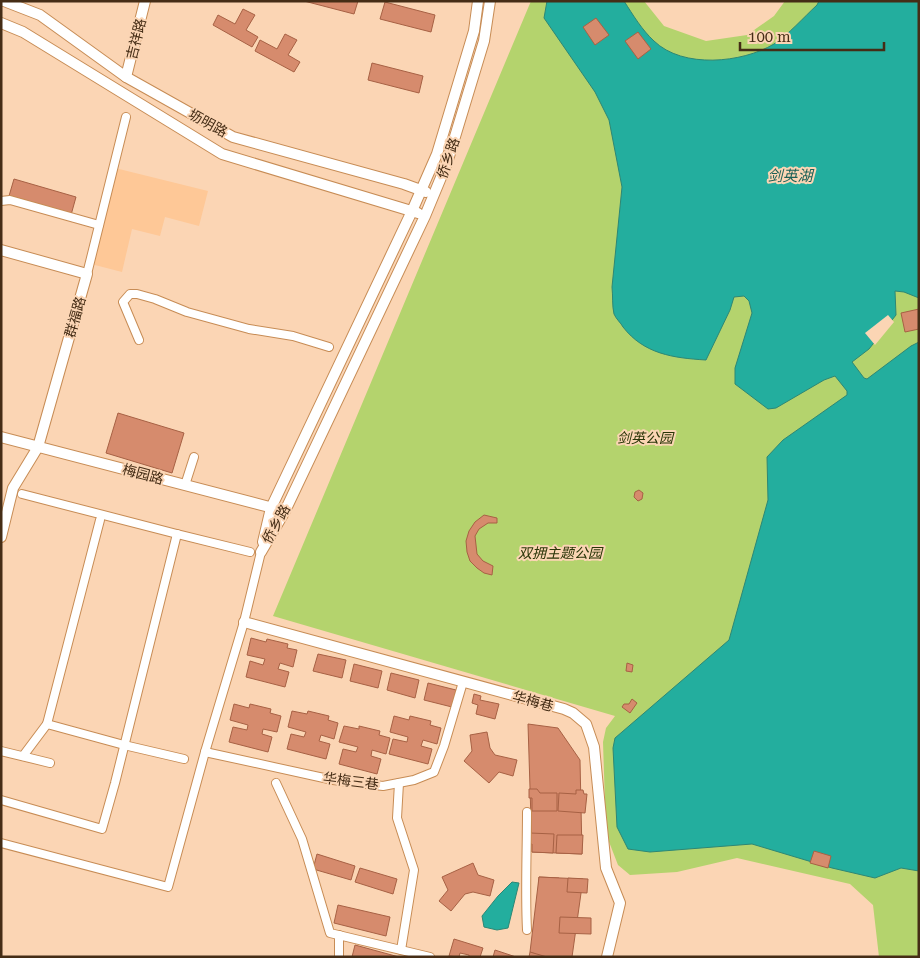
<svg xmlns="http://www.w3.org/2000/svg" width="920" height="958" font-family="'Roboto Serif','Noto Sans SC',serif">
  <rect width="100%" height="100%" fill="#fbd5b4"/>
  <polygon fill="#fec897" points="115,168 208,191 199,226 165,217 160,236 132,229 122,272 91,264"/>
  <polygon fill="#b4d36d" points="531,1 644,1 664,26 706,41 747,35 774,16 785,1 919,1 919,957 879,957 873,905 850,884 737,858 677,872 630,875 618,865 606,834 603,742 606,728 615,716 273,616"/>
  <g fill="#23ae9e" stroke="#2d8775">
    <path d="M547 1H624C633 15 642 30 654 41 683 69 742 63 774 44 789 34 803 18 817 5L819 1H919V298L904 292 895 291 896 315 869 349 852 362 864 378 867 379 911 346 919 342V871L901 868 875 878 832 868 752 844 650 852 628 849 617 827 613 748 615 738 729 640 768 500 767 457 783 440 847 395V391L835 376 824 380 776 408 768 409 735 384V368L752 313 749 301 744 296 734 297 730 310 706 360C673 358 644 354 623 327 621 323 616 319 614 314 612 306 613 296 612 287L622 187 609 120 595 92 544 18Z"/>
    <polygon points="512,882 519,883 508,928 497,930 484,927 482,916 498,896"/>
  </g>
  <polygon fill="#fbd5b4" points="888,315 894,322 875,345 865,333"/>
  <g fill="#d68b6d" stroke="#a76144">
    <polygon points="304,1 358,1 354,14"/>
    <polygon points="385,2 435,15 431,32 380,19"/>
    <polygon points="243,9 255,15 246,30 258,37 252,47 213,25 218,15 235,24"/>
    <polygon points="596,18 609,35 595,45 583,27"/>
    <polygon points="638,32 651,49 638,59 625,41"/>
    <polygon points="285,34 297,40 288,55 300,62 294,72 255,51 260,40 277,49"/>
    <polygon points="372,63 423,76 419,93 368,80"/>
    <polygon points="14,179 76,197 71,215 9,196"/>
    <polygon points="919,309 919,329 905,332 901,313"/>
    <polygon points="118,413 184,433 172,473 106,453"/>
    <polygon points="639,490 643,493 642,499 638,501 634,497 635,492"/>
    <polygon points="484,515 497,518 497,523 488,523 479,529 475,536 477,554 483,561 493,566 492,575 484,573 477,568 470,561 467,552 466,541 469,531 475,522"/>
    <polygon points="251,638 266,642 267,639 288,644 287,648 297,650 293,667 280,663 278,669 289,672 285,687 246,677 250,661 263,665 265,659 247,655"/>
    <polygon points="318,654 346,660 342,678 313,671"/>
    <polygon points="627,663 633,665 632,672 626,671"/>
    <polygon points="354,664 382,671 378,688 350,681"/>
    <polygon points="391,673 419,680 415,698 387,690"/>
    <polygon points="428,683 456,690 452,707 424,700"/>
    <polygon points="474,694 481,696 480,700 499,704 495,719 476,714 478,705 472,703"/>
    <polygon points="632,699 637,703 630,713 622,707 624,704 629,704"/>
    <polygon points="234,704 249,708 250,704 271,709 270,713 281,716 277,732 263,729 262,734 272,737 268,752 229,742 233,727 247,730 248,725 230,720"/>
    <polygon points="292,711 307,714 308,711 329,716 328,720 338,723 334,739 321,735 319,741 330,744 326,759 287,749 291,734 304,737 306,732 288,727"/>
    <polygon points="394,716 409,720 410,716 431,721 430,725 441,728 437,744 423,740 421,746 432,749 428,764 389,754 393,739 407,742 408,737 390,732"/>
    <polygon points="528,724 558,728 580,760 582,854 532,852"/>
    <polygon points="344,726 359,729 359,726 380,731 379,735 390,738 386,754 372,750 371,756 381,759 377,774 339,764 343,749 356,752 358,747 339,742"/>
    <polygon points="487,732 490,748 495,755 517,760 513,776 499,772 489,783 464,761 472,751 470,735"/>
    <polygon points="529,789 537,789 540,793 557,793 557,811 532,811 532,798 529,798"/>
    <polygon points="576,790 583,790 584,794 587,794 585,813 558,811 559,793 576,794"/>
    <polygon points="530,833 554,834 553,853 532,852 532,844 529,844"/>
    <polygon points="557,835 583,835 582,854 556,853"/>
    <polygon points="814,851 831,856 828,868 810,863"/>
    <polygon points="317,854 355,866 351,880 313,869"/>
    <polygon points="473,863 478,875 494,880 490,896 473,892 465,894 451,911 439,901 448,890 442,877"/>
    <polygon points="360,868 397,879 393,894 355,882"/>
    <polygon points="539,877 559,878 557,900 538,899"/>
    <polygon points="539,877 583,879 572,957 543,957 530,952"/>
    <polygon points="568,878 588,879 587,893 567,892"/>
    <polygon points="338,905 390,917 386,936 334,923"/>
    <polygon points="560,917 591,918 591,934 559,933"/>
    <polygon points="454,939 483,948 480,957 469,957 469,955 460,953 459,957 449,956"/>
    <polygon points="355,945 399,957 352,957"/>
    <polygon points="495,950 516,957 493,957"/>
    <polygon points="530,952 547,957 529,957"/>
  </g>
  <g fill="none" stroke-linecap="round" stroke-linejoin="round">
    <g stroke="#c78c55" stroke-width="10">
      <g id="minor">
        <polyline points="1,201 10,200 99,225"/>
        <polyline points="87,274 126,117"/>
        <polyline points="139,340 123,302 130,294 137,294 155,299 187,312 249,329 293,336 329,347"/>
        <polyline points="186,482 194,457"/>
        <polyline points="22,494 177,534 250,552"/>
        <polyline points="47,724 100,520"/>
        <polyline points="1,751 50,763"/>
        <polyline points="205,752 333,780 383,786 414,780 434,772 444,746 463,682"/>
        <polyline points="23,756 47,724 124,745 184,759"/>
        <polyline points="276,783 302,839 330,933 430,957"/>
        <polyline points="399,783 397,818 414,870 401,950"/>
        <polyline points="1,800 102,829 115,783 177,534"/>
        <path d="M527 812C527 852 525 891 527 930"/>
        <polyline points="1,843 168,887 205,752 244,622 261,552"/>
        <polyline points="339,957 339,935"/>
      </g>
    </g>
    <g stroke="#c78c55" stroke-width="12">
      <g id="tertiary">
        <polyline points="4,1 40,15 126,77 233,137 404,184 426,192"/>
        <polyline points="1,23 23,32 222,154 418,213"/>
        <polyline points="126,77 145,1"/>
        <polyline points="1,250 87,274 38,447 13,488 1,537"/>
        <polyline points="1,437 277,509"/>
        <polyline points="263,542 271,508 412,211 437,154 474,31 478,1"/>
        <polyline points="261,552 285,511 425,216 447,163 484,41 490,1"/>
        <polyline points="244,622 564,709 573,713 586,724 594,747 606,868 620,903 607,957"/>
      </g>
    </g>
    <use href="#minor" stroke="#fff" stroke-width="8"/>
    <use href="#tertiary" stroke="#fff" stroke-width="10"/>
  </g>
  <g text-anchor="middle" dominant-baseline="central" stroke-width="4" stroke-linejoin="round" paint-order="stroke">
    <g font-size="14" fill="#452d16" stroke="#fbd5b4">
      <text transform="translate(136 39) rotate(-76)">吉祥路</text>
      <text transform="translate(208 123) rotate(29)">坜明路</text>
      <text transform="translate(448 158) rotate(-71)">侨乡路</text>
      <text transform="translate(75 317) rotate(-74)">群福路</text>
      <text transform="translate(143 474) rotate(15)">梅园路</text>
      <text transform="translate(276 524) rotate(-61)">侨乡路</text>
      <text transform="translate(533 701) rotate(15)">华梅巷</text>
      <text transform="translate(351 781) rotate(7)">华梅三巷</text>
    </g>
    <g font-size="14" font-style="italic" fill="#293507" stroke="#fbd5b4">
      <text x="645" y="438">剑英公园</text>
      <text x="560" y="553">双拥主题公园</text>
    </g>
    <g font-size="15" font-style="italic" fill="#1b6057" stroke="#fbd5b4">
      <text x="790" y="176">剑英湖</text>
    </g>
  </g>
  <rect width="920" height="958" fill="none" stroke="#452d16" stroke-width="5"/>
  <path d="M740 42v8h144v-8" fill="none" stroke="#452d16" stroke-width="2.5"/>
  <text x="748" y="42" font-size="15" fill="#452d16" stroke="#fbd5b4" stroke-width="4" paint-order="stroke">100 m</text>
</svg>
